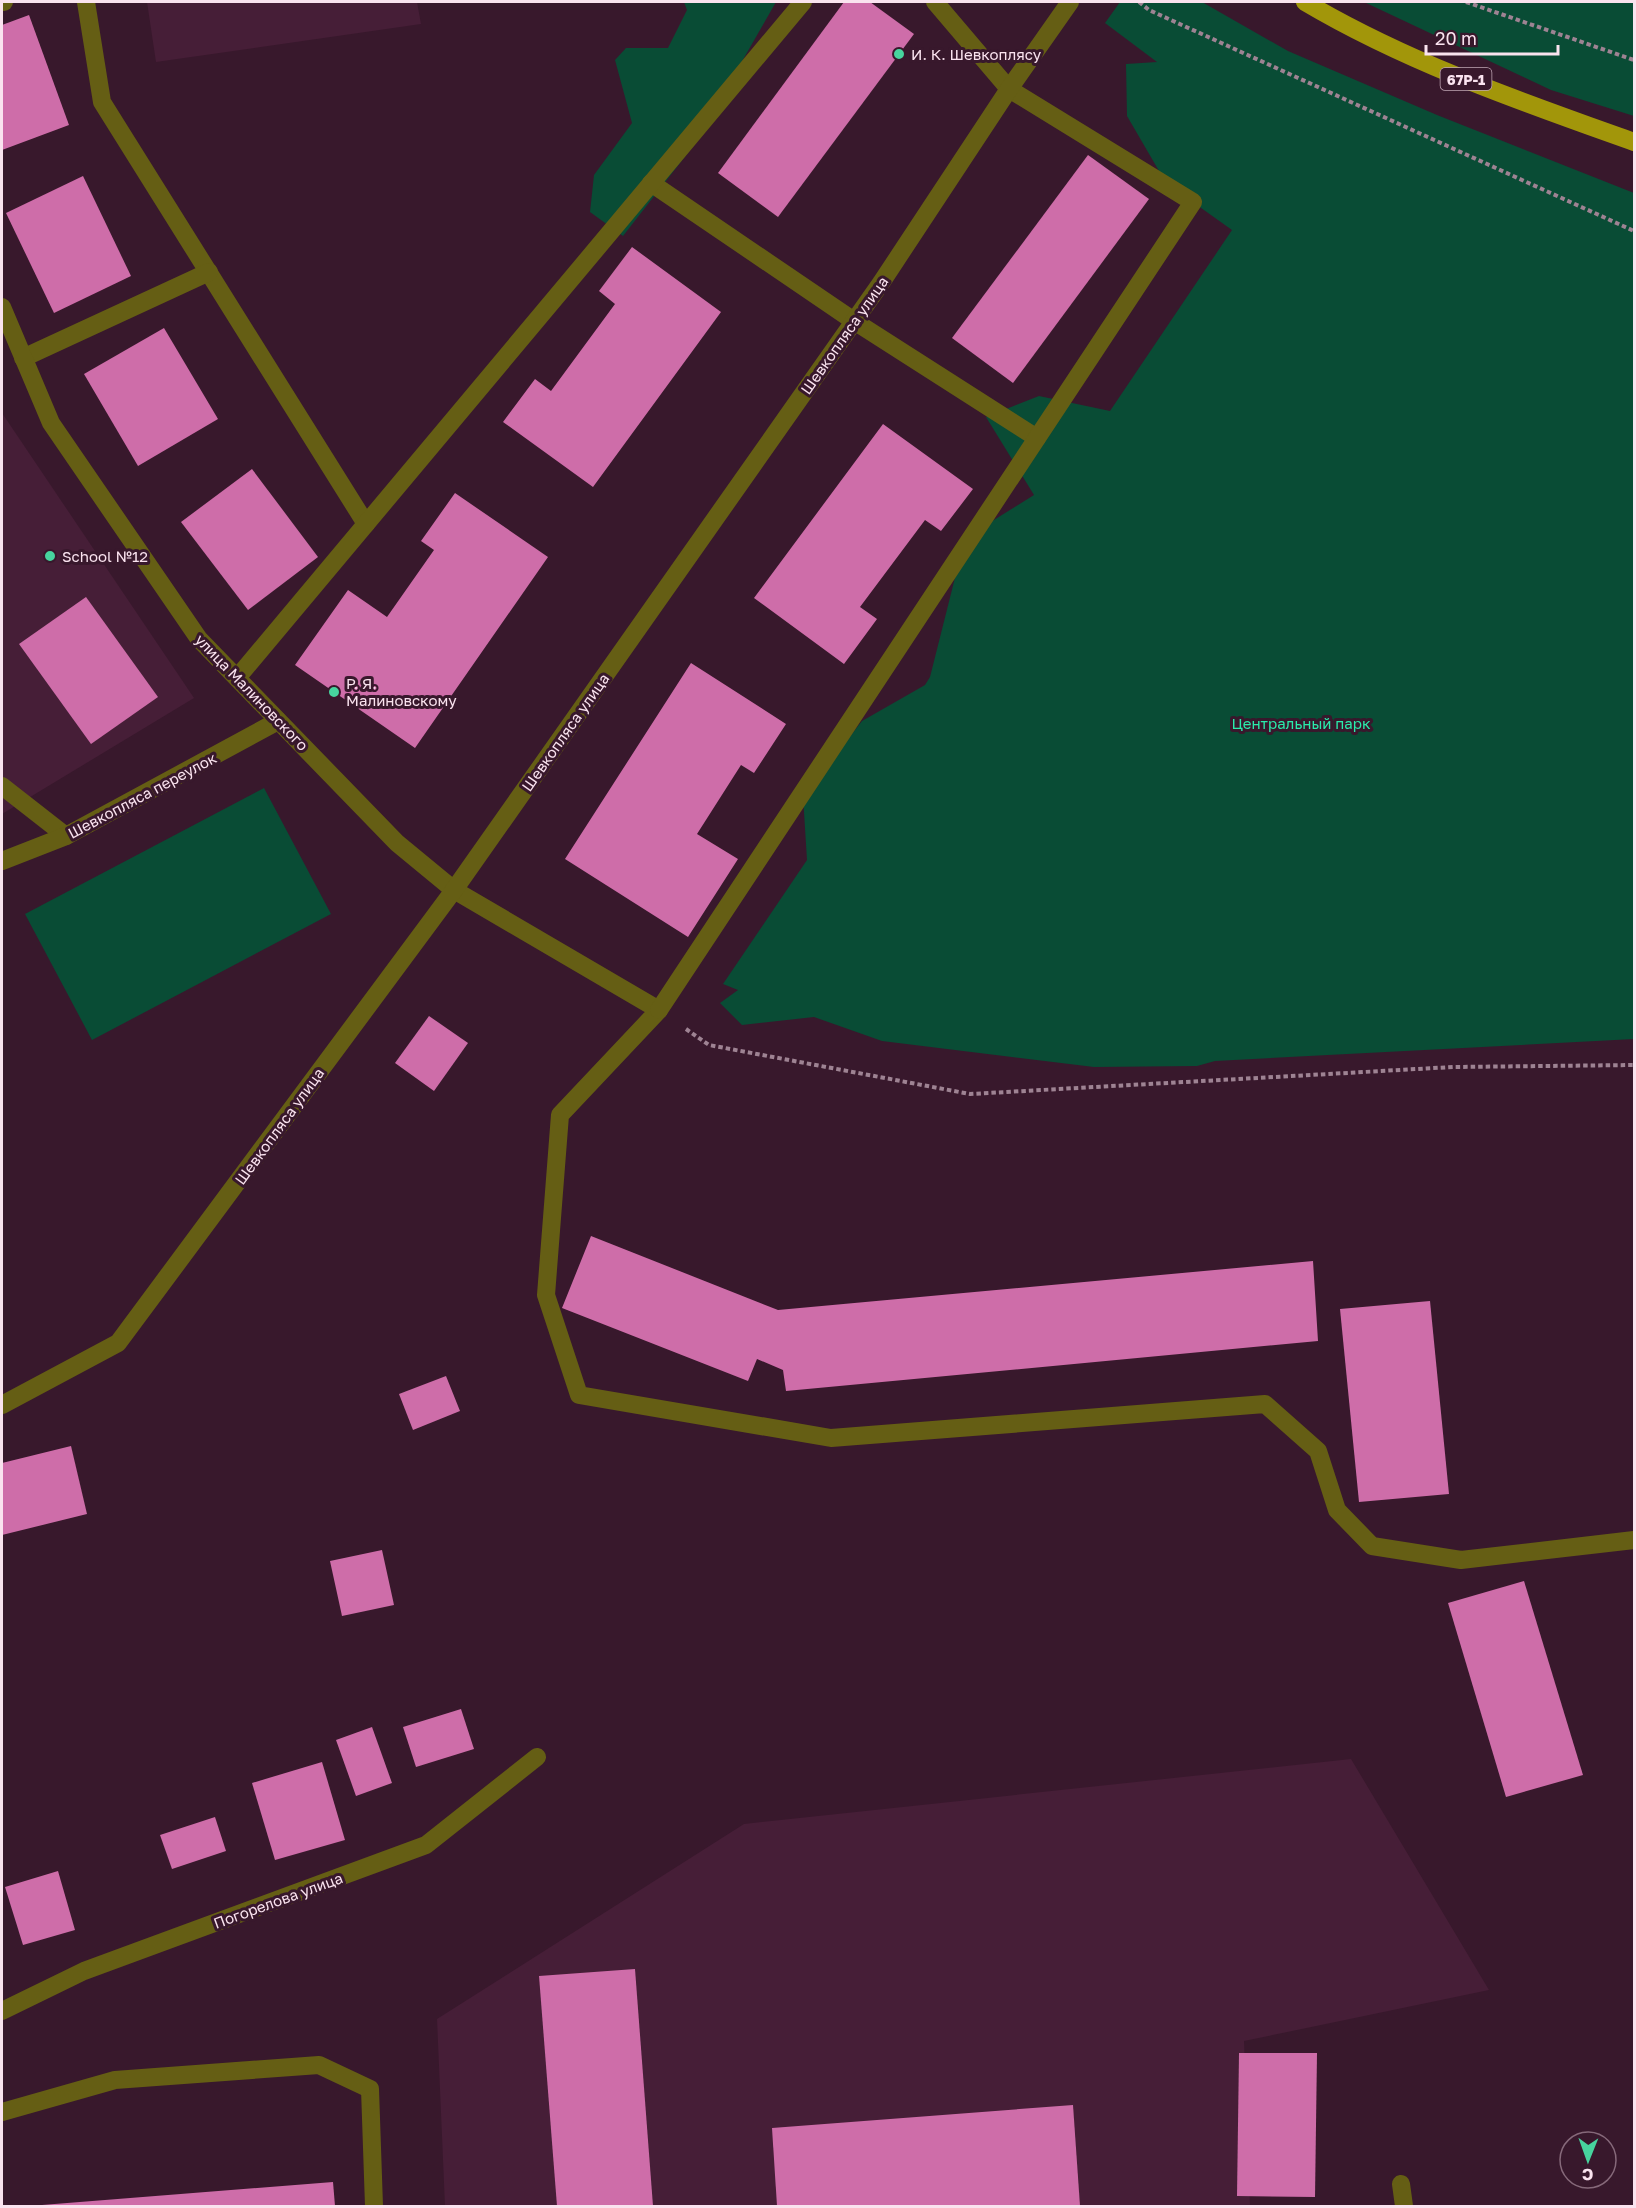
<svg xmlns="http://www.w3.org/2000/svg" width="1636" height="2208" font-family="'Golos Text',sans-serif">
  <rect width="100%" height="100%" fill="#38182c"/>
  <g fill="#461e37">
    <polygon points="147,2 417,2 421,24 156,62"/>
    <polygon points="2,413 194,698 2,814"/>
    <polygon points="1351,1759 1489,1990 1244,2041 1250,2206 445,2206 437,2019 744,1824"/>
  </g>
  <g fill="#094c35">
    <polygon points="684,2 776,2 694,145 623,236 590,212 594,175 632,123 615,60 626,48 668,48 687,10"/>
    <polygon points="1120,2 1202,2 1288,51 1437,115 1634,193 1634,1039 1215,1061 1197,1066 1094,1067 882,1041 814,1017 742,1025 720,1003 738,990 723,984 807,860 803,796 862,721 925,685 930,677 965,538 1034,495 986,417 1039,396 1110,411 1232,230 1166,183 1127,116 1126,64 1157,62 1105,23"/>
    <polygon points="1364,2 1634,2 1634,116 1551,90"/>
    <polygon points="264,788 331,914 92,1040 25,914"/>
  </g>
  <g fill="#ce6da9">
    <polygon points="844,2 870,2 914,34 778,217 718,173"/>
    <polygon points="29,15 69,125 2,150 2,25"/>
    <polygon points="1088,155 1149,199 1013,383 952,338"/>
    <polygon points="83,176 131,276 54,313 6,213"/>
    <polygon points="632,247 721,312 593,487 503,422 535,379 551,391 615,304 599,291"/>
    <polygon points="164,328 218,419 138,466 84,374"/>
    <polygon points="883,424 973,489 941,531 925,520 860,607 877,619 844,664 754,598"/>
    <polygon points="252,469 318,557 248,610 181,522"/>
    <polygon points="455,493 548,557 415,748 295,665 348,590 387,617 434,550 421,541"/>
    <polygon points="86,597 158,697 91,744 19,644"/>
    <polygon points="691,663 786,724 754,773 741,765 697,834 738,859 688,937 565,859"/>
    <polygon points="429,1016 468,1043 434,1091 395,1063"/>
    <polygon points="591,1236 778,1310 1313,1261 1318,1341 786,1391 783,1370 757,1359 748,1381 562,1308"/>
    <polygon points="1430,1301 1449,1494 1359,1502 1340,1309"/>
    <polygon points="446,1376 460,1411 413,1430 399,1394"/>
    <polygon points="71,1446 87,1514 2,1535 2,1463"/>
    <polygon points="382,1550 394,1605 342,1616 330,1561"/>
    <polygon points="1524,1581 1583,1775 1506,1797 1448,1603"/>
    <polygon points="461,1709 474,1749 416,1767 403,1727"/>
    <polygon points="372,1727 392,1783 356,1796 336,1740"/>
    <polygon points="322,1762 345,1840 275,1860 252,1783"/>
    <polygon points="215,1817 226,1851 172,1869 160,1835"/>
    <polygon points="58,1871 75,1930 23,1945 5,1887"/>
    <polygon points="635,1969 653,2206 557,2206 539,1976"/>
    <polygon points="1239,2053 1317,2053 1315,2197 1237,2196"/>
    <polygon points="1073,2105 1080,2206 777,2206 772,2128"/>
    <polygon points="333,2182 335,2206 42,2206 42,2205"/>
  </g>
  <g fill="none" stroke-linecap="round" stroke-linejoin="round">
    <g stroke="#9e8393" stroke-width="4" stroke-dasharray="4.5 3" stroke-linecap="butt">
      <polyline points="1139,2 1149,10 1634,231"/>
      <polyline points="1466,2 1634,60"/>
      <polyline points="686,1029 709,1045 970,1094 1453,1067 1634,1065"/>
    </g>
    <g stroke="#655e14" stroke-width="18">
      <polyline points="2,2 4,2"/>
      <polyline points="86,2 102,102 366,524"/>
      <polyline points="651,183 854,321 1037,438"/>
      <polyline points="23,358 209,272"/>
      <polyline points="237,678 803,2"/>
      <polyline points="2,786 66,836"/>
      <polyline points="454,890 659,1010 560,1115 546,1295 579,1395 831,1438 1265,1404 1318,1451 1337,1510 1372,1546 1461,1560 1634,1540"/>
      <polyline points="659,1010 1193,202 1009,89 935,2"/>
      <polyline points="2,2011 84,1971 426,1845 537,1757"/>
      <polyline points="2,2112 115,2080 319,2065 370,2089 374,2206"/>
      <polyline points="1401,2184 1404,2206"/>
    </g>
    <g stroke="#655e14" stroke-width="18">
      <polyline points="2,307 51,423 199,639 397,843 454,890"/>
      <polyline points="2,861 66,836 278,721"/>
      <polyline points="2,1405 118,1343 454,890 881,283 1009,89 1070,2"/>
    </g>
    <path stroke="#a2960a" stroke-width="18" d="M1305 2C1408 63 1522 102 1634 142"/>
  </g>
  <g fill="#47d49e" stroke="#38182c" stroke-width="2">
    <circle cx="899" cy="54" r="6"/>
    <circle cx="50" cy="556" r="6"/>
    <circle cx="334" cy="692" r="6"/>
  </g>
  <g text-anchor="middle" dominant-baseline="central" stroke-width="6" stroke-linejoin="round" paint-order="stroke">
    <rect fill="#38182c" stroke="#c0a6b4" stroke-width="1.5" x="1440.5" y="68" width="51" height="22" rx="4.5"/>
    <g font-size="14" font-weight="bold" fill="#fae3ef">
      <text x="1466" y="79">67Р-1</text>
    </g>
    <g font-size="15" fill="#fae3ef" stroke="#38182c" text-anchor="start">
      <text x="911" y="54">И. К. Шевкоплясу</text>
      <text x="62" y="556">School №12</text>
      <text x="346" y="683">Р. Я.<tspan x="346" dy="17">Малиновскому</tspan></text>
    </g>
    <g font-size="15" fill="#fae3ef" stroke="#38182c">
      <text transform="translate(844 335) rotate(-55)">Шевкопляса улица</text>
      <text transform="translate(252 692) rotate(46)">улица Малиновского</text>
      <text transform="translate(565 732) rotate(-55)">Шевкопляса улица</text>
      <text transform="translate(142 795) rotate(-28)">Шевкопляса переулок</text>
      <text transform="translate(279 1126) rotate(-54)">Шевкопляса улица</text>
      <text transform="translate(278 1900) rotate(-20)">Погорелова улица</text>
    </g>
    <g font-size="15" fill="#29ecab" stroke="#38182c">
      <text x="1301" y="723">Центральный парк</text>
    </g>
  </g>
  <rect width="1636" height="2208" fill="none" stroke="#fae3ef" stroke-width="6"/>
  <g transform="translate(1588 2160) rotate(181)"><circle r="28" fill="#38182c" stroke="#86697a" stroke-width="1.5"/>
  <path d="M0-4.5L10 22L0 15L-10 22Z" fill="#47d49e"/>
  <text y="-9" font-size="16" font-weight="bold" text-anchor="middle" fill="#fae3ef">С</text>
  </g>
  <path d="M1426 45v9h132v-9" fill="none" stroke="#fae3ef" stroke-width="3"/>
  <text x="1435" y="45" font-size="18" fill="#fae3ef" stroke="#38182c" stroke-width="4.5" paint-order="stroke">20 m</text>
</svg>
